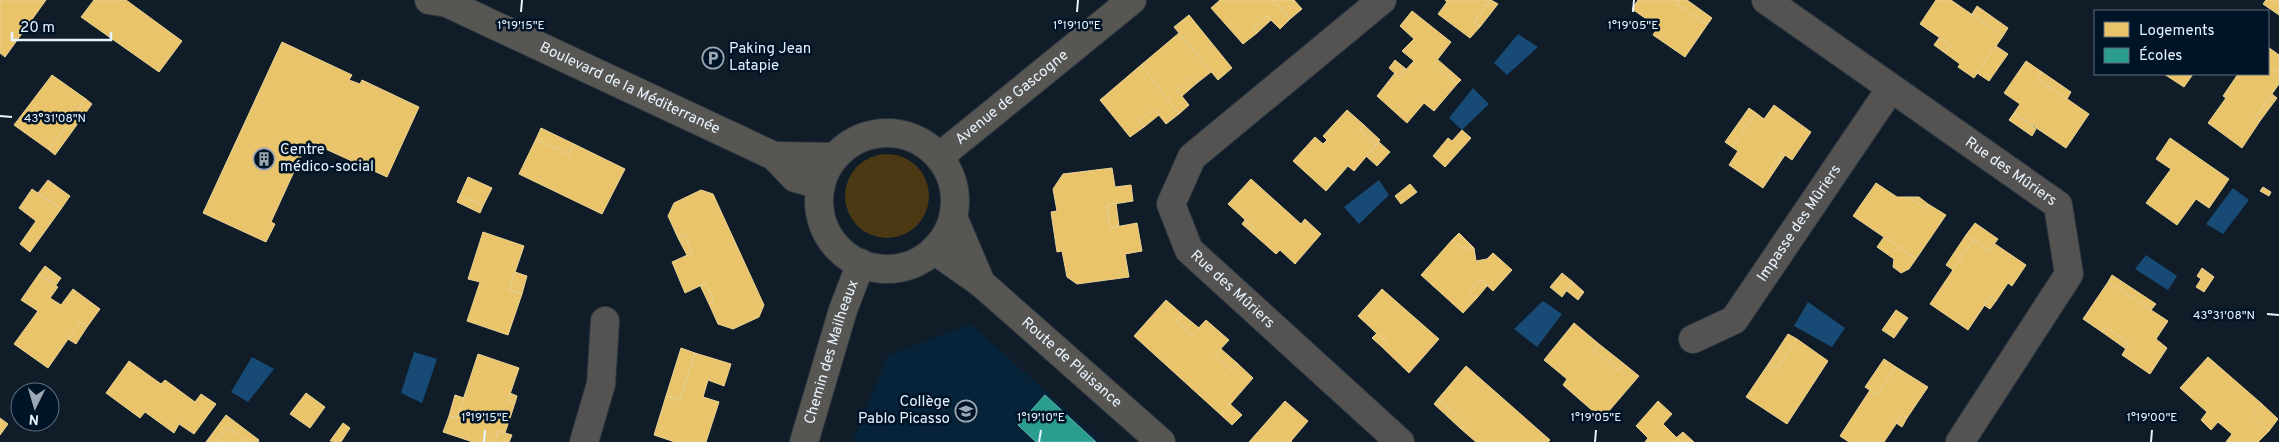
<svg xmlns="http://www.w3.org/2000/svg" width="2279" height="442" font-family="Overpass,sans-serif">
  <rect width="100%" height="100%" fill="#101d28"/>
  <polygon fill="#062339" points="971,324 1033,380 1102,442 852,442 888,355"/>
  <circle fill="#4a3913" cx="887" cy="196" r="42"/>
  <g fill="#174b75">
    <polygon points="1518,34 1538,47 1507,75 1494,63"/>
    <polygon points="1473,88 1489,104 1462,130 1449,118"/>
    <polygon points="1379,180 1389,195 1359,224 1344,207"/>
    <polygon points="2233,188 2249,200 2223,234 2206,224"/>
    <polygon points="2146,255 2177,276 2168,290 2135,269"/>
    <polygon points="1543,301 1562,314 1537,347 1514,329"/>
    <polygon points="1808,302 1845,328 1832,347 1794,326"/>
    <polygon points="414,352 437,359 422,403 401,393"/>
    <polygon points="252,357 274,369 248,402 231,392"/>
  </g>
  <g fill="#e9c46a" stroke="#e8d296">
    <polygon points="0,0 46,0 5,57 0,53"/>
    <polygon points="94,0 126,0 182,41 159,72 81,17"/>
    <polygon points="1220,0 1274,0 1290,19 1280,29 1267,16 1253,28 1257,33 1243,44 1211,8"/>
    <polygon points="1274,0 1294,0 1302,9 1290,19"/>
    <polygon points="1445,0 1491,0 1474,22 1480,27 1470,38 1438,14 1447,2"/>
    <polygon points="1491,0 1498,4 1480,27 1474,22"/>
    <polygon points="1638,0 1678,0 1676,3 1707,25 1685,57 1653,35 1658,27 1632,9"/>
    <polygon points="1678,0 1687,0 1712,18 1707,25 1676,3"/>
    <polygon points="1936,0 1951,0 2003,36 1974,78 1958,67 1960,64 1945,53 1950,45 1920,24"/>
    <polygon points="2266,0 2279,0 2279,15 2263,4"/>
    <polygon points="1977,6 2008,28 2003,36 1972,14"/>
    <polygon points="1412,11 1451,42 1434,64 1457,84 1434,111 1424,103 1407,123 1377,96 1395,73 1399,77 1414,61 1402,51 1414,39 1400,26"/>
    <polygon points="1189,15 1232,68 1218,80 1174,27"/>
    <polygon points="1267,16 1271,20 1257,33 1253,28"/>
    <polygon points="1179,33 1211,72 1197,83 1192,77 1177,90 1189,105 1179,114 1141,65"/>
    <polygon points="1939,38 1950,45 1945,53 1934,45"/>
    <polygon points="282,42 352,75 349,80 360,84 362,80 419,107 387,177 308,141 271,222 275,224 266,242 203,213"/>
    <polygon points="1996,46 2008,54 1989,81 1977,73"/>
    <polygon points="2268,47 2279,55 2279,73 2268,65"/>
    <polygon points="1437,59 1461,80 1457,84 1434,64"/>
    <polygon points="1395,60 1406,69 1399,77 1389,68"/>
    <polygon points="2026,61 2042,72 2038,79 2089,114 2066,148 2014,113 2020,104 2004,93"/>
    <polygon points="1141,65 1179,114 1166,124 1154,109 1139,121 1144,127 1130,137 1100,100"/>
    <polygon points="2268,65 2279,73 2279,84 2255,118 2260,121 2242,148 2208,123 2226,98 2223,96 2238,74 2268,74"/>
    <polygon points="2042,72 2071,92 2067,99 2038,79"/>
    <polygon points="2164,74 2193,74 2184,87"/>
    <polygon points="52,75 86,99 49,150 14,125"/>
    <polygon points="1192,77 1197,83 1182,96 1177,90"/>
    <polygon points="2272,94 2277,98 2260,121 2255,118"/>
    <polygon points="86,99 92,104 55,155 49,150"/>
    <polygon points="1774,105 1811,132 1792,160 1782,153 1770,170 1773,173 1763,188 1729,165 1738,151 1732,147 1756,113 1764,119"/>
    <polygon points="1749,108 1756,113 1732,147 1725,142"/>
    <polygon points="1154,109 1159,115 1144,127 1139,121"/>
    <polygon points="1347,110 1364,125 1360,130 1376,145 1354,171 1348,166 1326,191 1293,161 1315,137 1323,144 1327,140 1323,136"/>
    <polygon points="2014,113 2036,129 2032,136 2009,120"/>
    <polygon points="1364,125 1380,140 1376,145 1360,130"/>
    <polygon points="541,128 574,144 569,155 536,139"/>
    <polygon points="1462,130 1471,138 1445,167 1433,156 1448,138 1452,141"/>
    <polygon points="2170,138 2229,179 2209,208 2196,199 2177,225 2146,203 2171,169 2156,159"/>
    <polygon points="536,139 569,155 574,144 625,169 602,214 519,174"/>
    <polygon points="1379,142 1390,152 1377,166 1366,156"/>
    <polygon points="1782,153 1785,155 1773,173 1770,170"/>
    <polygon points="1112,168 1115,187 1131,185 1133,201 1107,205 1110,228 1137,223 1142,251 1125,254 1129,277 1077,284 1067,277 1062,251 1057,252 1051,212 1057,211 1053,189 1063,174"/>
    <polygon points="468,177 492,188 483,206 460,195"/>
    <polygon points="1251,179 1301,224 1305,219 1321,234 1295,264 1280,250 1276,254 1250,231 1254,228 1228,204"/>
    <polygon points="48,180 70,196 61,209 38,193"/>
    <polygon points="1876,183 1897,197 1910,197 1925,209 1928,204 1946,215 1916,259 1853,216"/>
    <polygon points="1410,184 1417,192 1401,204 1395,196"/>
    <polygon points="2263,187 2271,192 2269,196 2260,191"/>
    <polygon points="32,189 61,209 30,252 20,244 36,221 19,208"/>
    <polygon points="701,190 713,194 764,305 759,317 733,329 718,324 709,304 714,301 706,283 685,293 672,262 692,253 684,234 678,238 668,216 674,203"/>
    <polygon points="460,195 483,206 480,213 457,202"/>
    <polygon points="1910,197 1919,197 1928,204 1925,209"/>
    <polygon points="1116,203 1119,226 1110,228 1107,205"/>
    <polygon points="1245,220 1254,228 1250,231 1242,224"/>
    <polygon points="1975,223 1998,239 1989,251 1966,235"/>
    <polygon points="483,232 524,246 509,290 522,294 508,335 467,321 480,282 468,279"/>
    <polygon points="1459,233 1474,248 1461,248 1452,240"/>
    <polygon points="684,234 692,253 687,255 678,238"/>
    <polygon points="1966,235 1973,240 1953,270 1946,265"/>
    <polygon points="1884,237 1916,259 1909,269 1901,273 1893,267 1894,259 1877,247"/>
    <polygon points="1452,240 1461,248 1474,248 1476,261 1487,259 1493,253 1512,270 1493,291 1481,280 1469,291 1477,298 1463,313 1421,275"/>
    <polygon points="1973,240 1989,251 1995,244 2026,265 2012,286 2008,283 1996,301 1990,297 1968,330 1930,304"/>
    <polygon points="45,266 61,278 56,285 39,274"/>
    <polygon points="2202,268 2214,277 2204,292 2196,287 2201,279 2197,276"/>
    <polygon points="515,272 527,276 522,294 509,290"/>
    <polygon points="1562,273 1573,282 1562,297 1550,287"/>
    <polygon points="39,274 58,287 50,298 61,305 73,289 100,309 87,327 80,322 48,368 14,344 38,311 21,300"/>
    <polygon points="2112,275 2156,304 2151,310 2108,282"/>
    <polygon points="1481,280 1487,286 1477,298 1469,291"/>
    <polygon points="1573,282 1584,292 1578,300 1567,291"/>
    <polygon points="2108,282 2168,321 2156,339 2167,348 2150,374 2122,355 2129,343 2106,327 2102,332 2083,319"/>
    <polygon points="706,283 714,301 709,304 700,285"/>
    <polygon points="1382,289 1439,339 1409,373 1382,347 1386,342 1358,316"/>
    <polygon points="1990,297 1996,301 1990,309 1984,305"/>
    <polygon points="1166,300 1182,314 1176,320 1192,335 1206,320 1229,340 1215,355 1231,370 1237,363 1253,378 1221,415 1134,336"/>
    <polygon points="1896,310 1908,318 1894,338 1882,330"/>
    <polygon points="1182,314 1199,328 1192,335 1176,320"/>
    <polygon points="80,322 87,327 76,344 68,339"/>
    <polygon points="1574,323 1599,344 1594,350 1618,370 1623,363 1639,376 1602,419 1563,385 1567,379 1544,360"/>
    <polygon points="2106,327 2129,343 2126,349 2102,332"/>
    <polygon points="1377,333 1386,342 1382,347 1372,338"/>
    <polygon points="1788,334 1797,339 1777,369 1769,363"/>
    <polygon points="1797,339 1828,361 1787,424 1746,397 1769,363 1777,369"/>
    <polygon points="1599,344 1623,363 1618,370 1594,350"/>
    <polygon points="681,348 695,353 680,400 666,396"/>
    <polygon points="1221,349 1237,363 1231,370 1215,355"/>
    <polygon points="695,353 731,364 724,386 708,380 703,397 719,402 706,442 675,442 654,435 666,396 680,400"/>
    <polygon points="478,354 519,368 508,400 515,403 505,433 498,431 495,442 473,442 443,432 449,416 457,418"/>
    <polygon points="2208,357 2262,404 2252,415 2269,431 2258,442 2226,442 2232,434 2218,422 2211,430 2201,420 2207,412 2180,388"/>
    <polygon points="1884,359 1896,367 1877,395 1865,387"/>
    <polygon points="129,361 161,384 165,380 195,402 201,394 216,404 194,434 179,424 174,433 145,412 140,418 106,393"/>
    <polygon points="1466,366 1550,440 1548,442 1476,442 1461,429 1466,424 1438,399"/>
    <polygon points="1896,367 1928,387 1907,418 1902,415 1884,442 1849,442 1840,436 1870,390 1877,395"/>
    <polygon points="306,393 325,407 310,428 290,414"/>
    <polygon points="510,393 517,396 515,403 508,400"/>
    <polygon points="455,395 464,398 457,418 449,416"/>
    <polygon points="1438,399 1466,424 1461,429 1434,404"/>
    <polygon points="1285,401 1308,421 1291,441 1292,442 1249,442"/>
    <polygon points="1658,401 1672,414 1663,424 1681,442 1645,442 1648,438 1636,426"/>
    <polygon points="1230,404 1242,415 1232,425 1221,415"/>
    <polygon points="2262,404 2278,419 2269,431 2252,415"/>
    <polygon points="226,415 259,440 258,442 248,442 228,427 216,442 206,442"/>
    <polygon points="1902,415 1907,418 1902,427 1896,423"/>
    <polygon points="0,418 8,424 0,435"/>
    <polygon points="343,423 350,428 341,442 330,441"/>
    <polygon points="228,427 248,442 216,442"/>
    <polygon points="498,431 512,435 509,442 495,442"/>
    <polygon points="1683,432 1694,442 1681,442 1676,438"/>
  </g>
  <polygon fill="#2a9d8f" stroke="#63b7b0" points="1045,395 1096,442 1036,442 1018,425"/>
  <g fill="none" stroke-linecap="round" stroke-linejoin="round">
    <g stroke="#2c3740" stroke-width="30">
      <g id="street">
        <path id="s1" d="M1382 0 1192 157 1171 204 1189 250 1400 442"/>
        <path id="s2" d="M1766 0 2058 205 2069 274 1960 442"/>
        <path id="s3" d="M1693 339 1734 320 1891 88"/>
        <polyline points="584,442 601,384 605,321"/>
      </g>
    </g>
    <g stroke="#2c3740" stroke-width="30">
      <g id="secondary">
        <path id="s4" d="M429 0 447 3 774 156 795 178 821 185"/>
        <circle cx="887" cy="201" r="68"/>
        <polyline points="774,156 835,157"/>
        <path id="s5" d="M939 157 1132 0"/>
        <polyline points="953,217 981,283"/>
        <path id="s6" d="M934 250 981 283 1161 442"/>
        <path id="s7" d="M804 442 843 310 861 263"/>
      </g>
    </g>
    <use href="#street" stroke="#545352" stroke-width="28"/>
    <use href="#secondary" stroke="#575653" stroke-width="28"/>
  </g>
  <path fill="none" stroke="#e7f3fe" stroke-width="2" d="M521 12 522 0M1077 12 1078 0M1633 12 1634 0M0 116 12 117M2267 314 2279 315M484 442 485 430M1039 442 1041 430M1595 442 1596 430M2151 442 2152 430"/>
  <defs>
    <g id="parking-ring" transform="scale(1.125)"><circle r="9.5" fill="#001427" stroke="#9ca8b3" stroke-width="1.5"/><path d="M-3.5-5.5H1a3.5 3.5 0 0 1 0 7H-1V5.5H-3.5ZM-1-3.4V-.6H.8a1.4 1.4 0 0 0 0-2.8Z" fill="#9ca8b3"/></g>
    <g id="building-ring" transform="scale(1.125)"><circle r="9.5" fill="#001427" stroke="#9ca8b3" stroke-width="1.5"/><path d="M-4-6H4V6H1V3H-1V6H-4ZM-2.5-4.3h1.7v1.8h-1.7ZM.8-4.3h1.7v1.8H.8ZM-2.5-1h1.7V.8h-1.7ZM.8-1h1.7V.8H.8Z" fill="#9ca8b3"/></g>
    <g id="school-ring" transform="scale(1.125)"><circle r="9.5" fill="#001427" stroke="#9ca8b3" stroke-width="1.5"/><path d="M0-5L7-2L0 1L-7-2ZM-4 1L0 2.5L4 1V4Q0 6-4 4Z" fill="#9ca8b3"/></g>
  </defs>
  <g fill-rule="evenodd">
    <use href="#parking-ring" x="713" y="58"/>
    <use href="#building-ring" x="264" y="159"/>
    <use href="#school-ring" x="966" y="411"/>
  </g>
  <g text-anchor="middle" dominant-baseline="central" stroke-width="5" stroke-linejoin="round" paint-order="stroke">
    <g font-size="15" fill="#e7f3fe" stroke="#001427" text-anchor="start">
      <text x="729" y="49">Paking Jean<tspan x="729" dy="17">Latapie</tspan></text>
      <text x="280" y="150">Centre<tspan x="280" dy="17">médico-social</tspan></text>
      <text x="950" y="402" text-anchor="end">Collège<tspan x="950" dy="17">Pablo Picasso</tspan></text>
    </g>
    <g font-size="15" fill="#e7f3fe" stroke="#001427">
      <text stroke="none"><textPath href="#s4" startOffset="220">Boulevard de la Méditerranée</textPath></text>
      <text stroke="none"><textPath href="#s5" startOffset="94">Avenue de Gascogne</textPath></text>
      <text stroke="none"><textPath href="#s2" startOffset="299">Rue des Mûriers</textPath></text>
      <text stroke="none"><textPath href="#s3" startOffset="162">Impasse des Mûriers</textPath></text>
      <text stroke="none"><textPath href="#s1" startOffset="406">Rue des Mûriers</textPath></text>
      <text stroke="none"><textPath href="#s7" startOffset="94">Chemin des Mailheaux</textPath></text>
      <text stroke="none"><textPath href="#s6" startOffset="178">Route de Plaisance</textPath></text>
    </g>
  </g>
  <g font-size="12" text-anchor="middle" fill="#e7f3fe" stroke="#001427" stroke-width="5" stroke-linejoin="round" paint-order="stroke">
    <text x="521" y="29">1°19'15"E</text>
    <text x="1077" y="29">1°19'10"E</text>
    <text x="1633" y="29">1°19'05"E</text>
    <text x="55" y="122">43°31'08"N</text>
    <text x="2224" y="319">43°31'08"N</text>
    <text x="485" y="421">1°19'15"E</text>
    <text x="1041" y="421">1°19'10"E</text>
    <text x="1596" y="421">1°19'05"E</text>
    <text x="2152" y="421">1°19'00"E</text>
  </g>
  <rect x="2094" y="10" width="175" height="65" fill="#001427" stroke="#5c6d7d"/>
  <rect x="2104" y="22" width="25" height="15" fill="#e9c46a" stroke="#5c6d7d"/>
  <text x="2139" y="35" font-size="15" fill="#e7f3fe">Logements</text>
  <rect x="2104" y="48" width="25" height="15" fill="#2a9d8f" stroke="#5c6d7d"/>
  <text x="2139" y="60" font-size="15" fill="#e7f3fe">Écoles</text>
  <g transform="translate(35 407) rotate(185)"><circle r="24" fill="#001427" stroke="#5c6d7d"/>
  <path d="M0-4L9 19L0 12L-9 19Z" fill="#9ca8b3"/>
  <text y="-8" font-size="14" font-weight="bold" text-anchor="middle" fill="#e7f3fe">N</text>
  </g>
  <path d="M12 32v8h99v-8" fill="none" stroke="#e7f3fe" stroke-width="2.5"/>
  <text x="20" y="32" font-size="15" fill="#e7f3fe" stroke="#001427" stroke-width="4" paint-order="stroke">20 m</text>
</svg>
